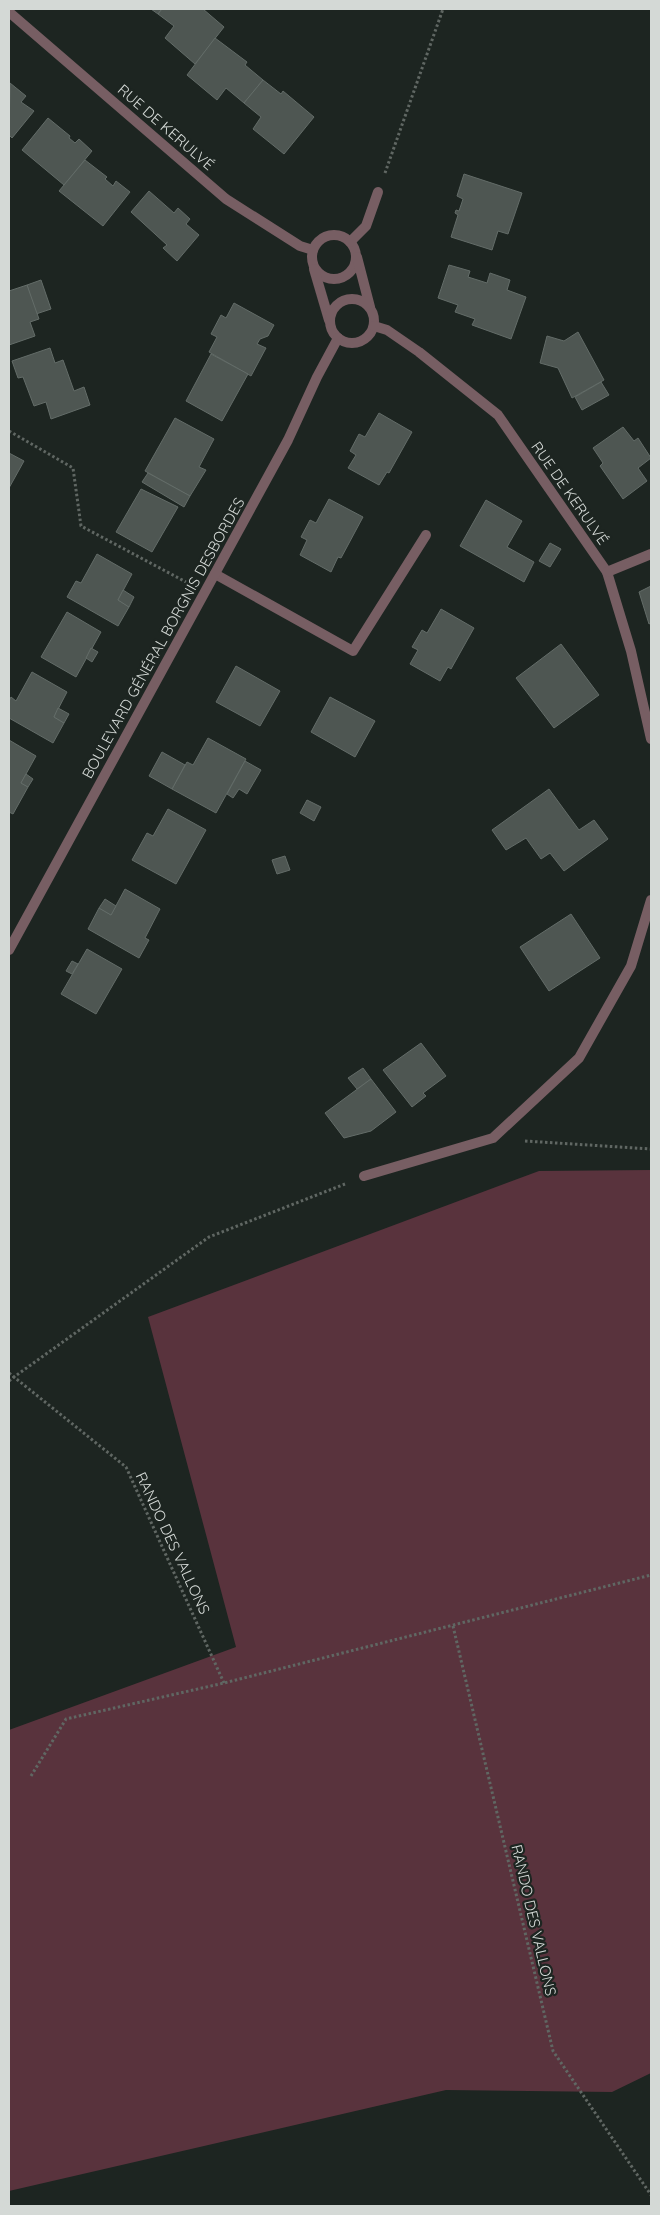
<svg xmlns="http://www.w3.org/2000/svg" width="660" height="2215" font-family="Quicksand,sans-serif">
  <rect width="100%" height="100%" fill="#1d2521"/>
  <polygon fill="#59333d" points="651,1170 651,2073 612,2092 446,2090 9,2191 9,1730 236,1647 148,1317 539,1171"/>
  <g fill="#4e5652" stroke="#636c68">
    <polygon points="151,9 162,9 158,14"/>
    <polygon points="162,9 203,9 224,27 195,64 165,38 174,26 158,14"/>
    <polygon points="215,38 247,62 245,65 263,80 244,103 226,88 217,100 187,75"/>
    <polygon points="263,80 281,94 283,91 314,117 284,154 253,129 261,117 244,103"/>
    <polygon points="10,83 26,96 21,102 34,111 12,138 9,135"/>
    <polygon points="48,118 70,136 69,138 75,143 79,139 92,151 64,185 22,150"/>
    <polygon points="85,160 107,177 105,179 113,186 116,181 130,192 103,226 59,191"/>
    <polygon points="464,174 522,193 508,234 498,231 492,250 451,237 458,215 455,213 456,210 459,211 463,199 457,196"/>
    <polygon points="149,191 174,213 178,208 190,219 186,224 199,235 177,261 163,248 167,245 131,212"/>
    <polygon points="449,265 470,271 468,277 487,283 490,273 510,280 507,290 526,297 511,339 472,325 475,319 455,312 458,305 438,298"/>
    <polygon points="41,280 51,309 36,314 27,285"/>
    <polygon points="27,285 39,319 30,322 35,336 9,345 9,291"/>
    <polygon points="234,303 274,325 268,336 260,339 257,344 266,348 251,376 209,352 217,337 211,334 221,315 226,318"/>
    <polygon points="578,332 604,380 572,398 558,368 540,363 547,336 564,341"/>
    <polygon points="50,348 55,363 63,360 74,391 84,387 90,405 51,419 46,402 34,406 23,377 18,378 12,361"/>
    <polygon points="211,354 248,374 222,421 186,401"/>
    <polygon points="601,382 609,395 582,410 575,397"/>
    <polygon points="379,413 412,432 389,473 387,472 379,485 348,468 356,455 350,451 359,434 365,437"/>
    <polygon points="175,418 214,439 199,467 206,470 190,496 145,471"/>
    <polygon points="623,427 634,441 638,438 651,458 638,468 647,481 623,499 600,466 603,463 593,448"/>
    <polygon points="9,453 24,461 9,488"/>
    <polygon points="148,473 190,496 184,507 142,482"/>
    <polygon points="141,489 178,507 152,552 116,532"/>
    <polygon points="329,499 363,517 341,558 338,557 331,572 300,555 307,540 301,537 310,520 316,523"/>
    <polygon points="486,500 522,521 507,547 534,562 524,582 460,546"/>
    <polygon points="550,543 561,549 550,567 539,561"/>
    <polygon points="97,554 132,574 118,600 129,607 118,626 67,597 76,581 81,583"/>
    <polygon points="651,586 651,623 649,624 639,592"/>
    <polygon points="123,590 134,597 129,607 118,600"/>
    <polygon points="441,609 474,628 451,669 448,667 440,681 410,664 418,650 412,647 422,630 427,633"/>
    <polygon points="67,612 101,632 76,677 41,657"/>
    <polygon points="561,644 599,695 554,728 516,678"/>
    <polygon points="91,648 98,652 92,662 86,658"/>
    <polygon points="236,666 280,691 260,726 216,702"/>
    <polygon points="32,672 67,692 54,717 64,723 53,743 9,718 9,701 11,697 16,701"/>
    <polygon points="330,697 375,721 355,757 311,732"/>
    <polygon points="58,708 69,714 64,723 54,717"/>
    <polygon points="208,738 246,759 216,813 172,789 187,762 193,765"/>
    <polygon points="9,740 36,756 21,783 28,787 13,814 9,812"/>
    <polygon points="162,752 185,765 172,789 149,776"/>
    <polygon points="245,761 261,770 247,794 239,789 233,798 227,794"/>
    <polygon points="26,774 33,779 28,787 21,783"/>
    <polygon points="549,789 579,830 594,820 608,839 564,871 550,853 541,859 526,838 506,850 492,830"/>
    <polygon points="307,800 321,807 314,821 300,813"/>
    <polygon points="168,809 206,830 176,884 132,860 147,833 153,836"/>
    <polygon points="285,856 290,870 277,874 272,860"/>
    <polygon points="125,889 160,909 145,938 149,940 139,958 88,929 99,908 111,915"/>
    <polygon points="105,899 116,906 111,915 99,908"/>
    <polygon points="571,914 600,958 549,991 520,947"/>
    <polygon points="87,949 122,969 96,1014 61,994"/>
    <polygon points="72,961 78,964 72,974 66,971"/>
    <polygon points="421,1043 446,1076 423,1093 426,1096 412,1107 383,1070"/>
    <polygon points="363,1068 371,1079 357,1089 348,1078"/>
    <polygon points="371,1079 396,1112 371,1131 344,1138 325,1113"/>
  </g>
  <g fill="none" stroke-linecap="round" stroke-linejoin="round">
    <g stroke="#606763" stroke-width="3" stroke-dasharray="2.5 2.5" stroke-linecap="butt">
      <polyline points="385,173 443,9"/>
      <polyline points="9,431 73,468 81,526 186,582"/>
      <polyline points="525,1141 651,1149"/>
      <polyline points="9,1373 14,1377 209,1237 345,1184"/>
      <polyline points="9,1381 14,1377 126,1467 224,1683"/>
      <polyline points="453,1626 553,2051 651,2195"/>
      <polyline points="31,1776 66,1719 224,1683 651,1575"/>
    </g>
    <g stroke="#775e63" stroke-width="10">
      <polyline points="9,12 226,199 300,246 313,250"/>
      <circle cx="334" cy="257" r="22"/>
      <polyline points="350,242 366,226 378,192"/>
      <polyline points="357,257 370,307"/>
      <polyline points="314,269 329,320"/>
      <circle cx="352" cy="321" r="22"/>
      <polyline points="374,326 387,330 419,352 498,415 607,572 631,651 651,739"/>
      <polyline points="607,572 651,554"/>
      <polyline points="215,574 353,651 426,535"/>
      <polyline points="9,950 288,440 317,377 338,338"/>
      <polyline points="364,1176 493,1138 579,1058 631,966 651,900"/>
    </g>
  </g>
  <g text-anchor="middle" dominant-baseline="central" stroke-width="4.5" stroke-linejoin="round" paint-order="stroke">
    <g font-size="15" fill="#d4d9d6" stroke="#1d2521">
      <text transform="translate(166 127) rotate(41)">RUE DE KERULVÉ</text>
      <text transform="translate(570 493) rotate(55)">RUE DE KERULVÉ</text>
      <text transform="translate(163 638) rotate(-61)">BOULEVARD GÉNÉRAL BORGNIS DESBORDES</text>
      <text transform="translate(173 1543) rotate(65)">RANDO DES VALLONS</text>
      <text transform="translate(534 1920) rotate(77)">RANDO DES VALLONS</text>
    </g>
  </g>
  <rect width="660" height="2215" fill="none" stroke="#d4d9d6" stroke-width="20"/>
</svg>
